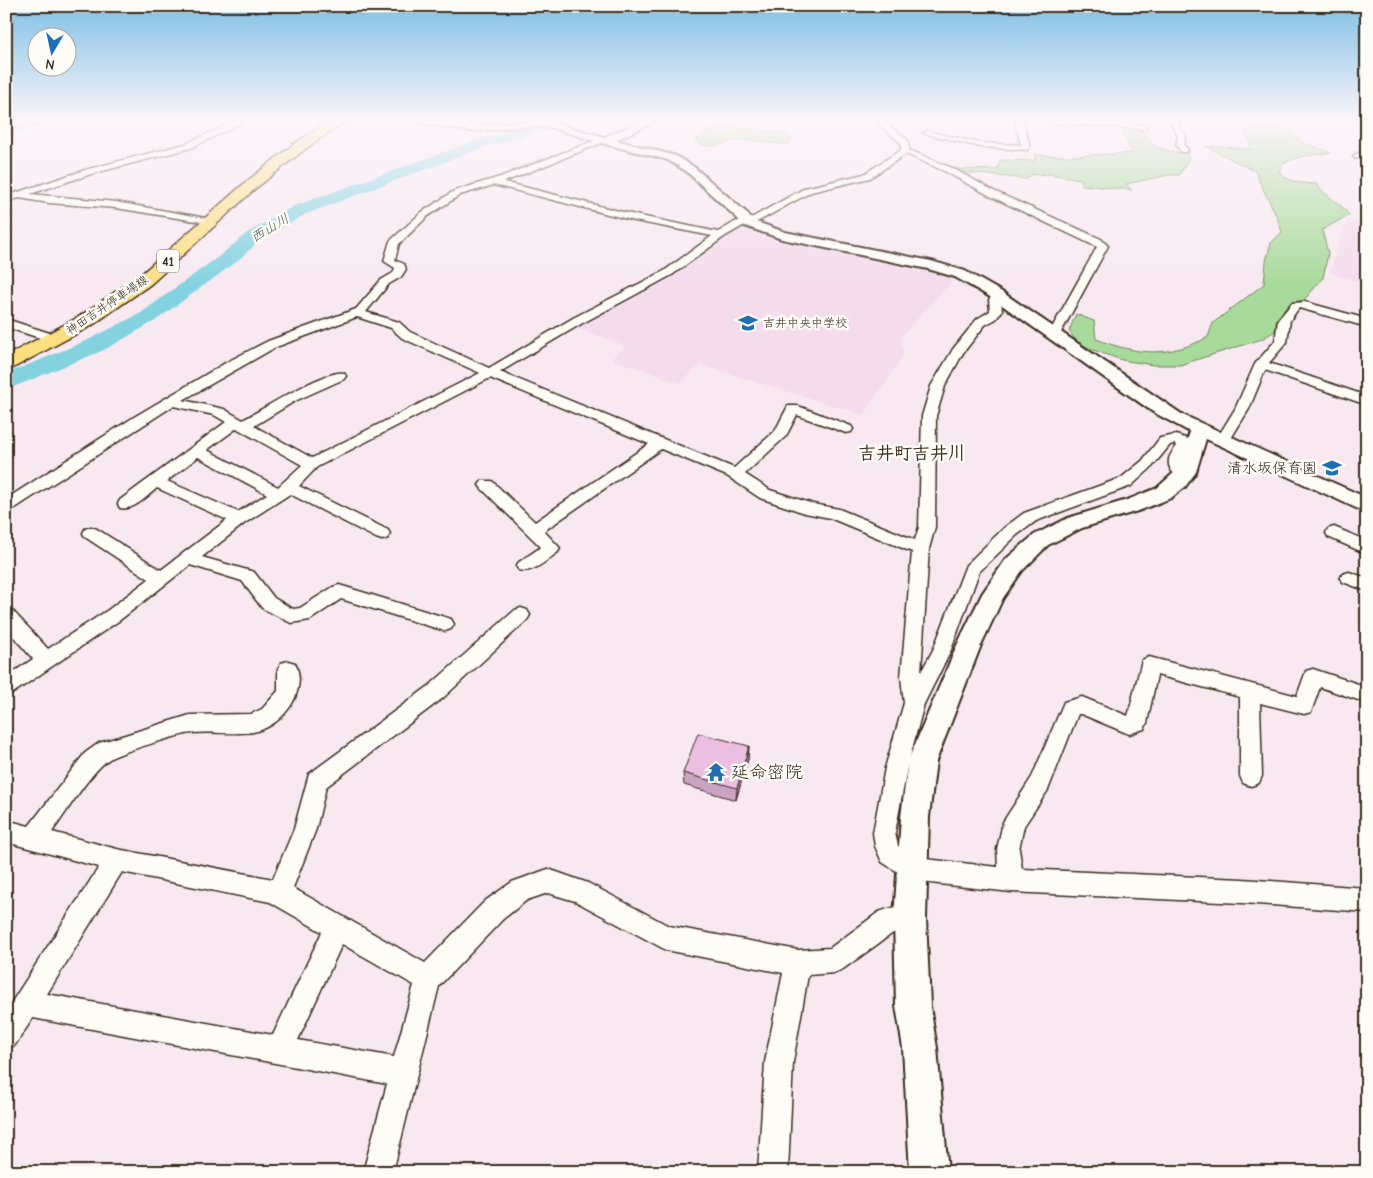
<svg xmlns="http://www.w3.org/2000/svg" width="1373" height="1178" font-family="'Comic Neue','Klee One',sans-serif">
  <rect width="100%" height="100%" fill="#f8e9f1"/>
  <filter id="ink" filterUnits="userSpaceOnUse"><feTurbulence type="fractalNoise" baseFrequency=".02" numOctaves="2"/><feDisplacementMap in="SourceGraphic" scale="10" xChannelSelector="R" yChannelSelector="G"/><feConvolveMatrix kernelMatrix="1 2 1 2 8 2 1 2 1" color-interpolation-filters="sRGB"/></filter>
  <g filter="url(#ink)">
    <g fill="#f4dcec">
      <polygon points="1348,220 1367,223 1367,284 1330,273 1338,244"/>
      <polygon points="742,226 747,226 770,236 933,269 955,278 901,337 903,356 864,415 700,365 681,383 611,359 626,346 574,327"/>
    </g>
    <g fill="#a8da9b" stroke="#72825c">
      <polygon points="6,121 45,124 6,134"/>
      <path d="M1253 123 1282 128 1293 134 1303 143 1332 153 1304 156 1283 163 1279 172C1290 183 1301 183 1316 184 1326 197 1341 203 1349 215L1322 230 1328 253 1323 278 1304 300 1291 302 1277 318 1275 331 1262 339 1180 365H1153L1122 360 1093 350 1076 341 1069 331 1076 314 1094 321 1096 339C1138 355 1168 358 1208 337L1213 323 1264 284 1266 261 1271 243 1282 232C1276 210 1263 192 1255 171L1205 146 1252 149 1245 132Z"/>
      <path d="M716 125 785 133 791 137 790 142 784 145C770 143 754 139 740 140 722 142 711 152 695 141Z"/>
      <path d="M1125 128 1149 130 1145 137C1154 149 1172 152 1187 154L1189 159 1179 175H1169L1126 184 1132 190 1082 185 1081 179 1048 174 1031 175 1026 179 962 172 955 169 998 170 1000 160 1035 161V155L1072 156 1133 153 1121 129Z"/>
    </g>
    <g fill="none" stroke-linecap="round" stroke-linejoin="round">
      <polygon fill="#83d2e0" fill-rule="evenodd" points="542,121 565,121 563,124 482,148 306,214 259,241 236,262 155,321 104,350 6,390 6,374 88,340 141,313 222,254 247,233 294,206 472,142"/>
      <g stroke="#3b2a1e" stroke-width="3">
        <g id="minor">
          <polygon points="235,121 246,121 191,148 91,174 30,194 116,202 211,219 216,222 214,224 116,208 49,203 19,198 6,202 6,196 85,170 185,144"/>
          <path d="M874 121H883L908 140 909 150 952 168 996 192 1101 239 1108 246 1058 338H1050L1048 335 1097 247 990 196 946 172 906 154 870 178 811 192 759 221 743 226 724 237 672 275 581 324 500 372 734 468 775 431 788 406H798L851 426 853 429 851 432 846 433 797 415 786 436 745 474 770 490 813 504 839 509 915 540 919 527 922 416 931 386 953 349 977 319 990 311 989 300 993 293H1001L1003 295 1001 300 1002 311 996 319 985 325 963 353 945 386 936 416 935 527 929 549 921 672 933 650 966 565 1005 527 1024 513 1121 478 1142 461 1160 438 1176 435 1188 439 1191 446 1183 458V465L1192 474 1189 477C1179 480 1167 471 1169 460 1169 455 1174 450 1177 446L1175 444 1170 445 1152 467 1131 486 1036 521 1017 535 979 572 951 650 924 704 907 768 895 833 898 846 916 858 998 867 997 849 1003 822 1032 777 1064 702 1082 697 1128 716 1142 660 1149 657 1297 696 1306 671 1313 669 1367 687V703L1320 687 1311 712 1304 714 1260 703 1262 776 1259 783 1251 786 1243 783 1240 776V697L1157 675 1147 723 1144 729 1129 734 1081 714H1078L1048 790 1024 826 1019 849 1022 869 1242 879 1367 888V912L1242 903 1011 892 912 881 882 862 875 846 873 833 885 768 904 703 901 677 912 552 830 518 805 513 760 498 727 476 661 449 544 531 560 548 558 552C547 560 533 574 519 570L516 566 519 562 541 547 482 489 479 485 482 481H492L535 522 649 444 490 378 317 467 299 486 388 530 390 534 388 538 382 540 376 538 290 494 245 523 202 557 254 572 274 598 293 609 300 608 333 587 339 585 451 619 454 624 451 629 445 631 341 599 310 620 291 623 262 608 242 581 190 565 120 620 13 693 6 695V677L33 659 6 628V608L12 610 48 649 108 610 149 579 85 537 83 533 85 529 91 527 97 529 161 570 227 520 157 488C147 496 134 511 120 508L118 504 120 500 226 422 214 415 173 406 12 510 6 511V499L134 417 227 362 268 341 356 309 381 280 393 273 395 268 384 261 390 241 422 212 454 191 500 177 601 138H604V142L504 182 635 215 718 232 735 222 753 217 805 188 864 174 901 150V143ZM494 185 635 221 712 236 664 271 573 318 489 368 410 332 399 322 366 312 389 284 401 277 406 269 404 264 395 260 399 244 428 216 460 195ZM357 317 391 328 402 338 480 373 312 458 254 426 295 401 344 379 346 376 344 373C326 369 261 410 243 420L224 409 183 400 276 347ZM237 428 238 429 302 465 278 487 207 450ZM198 457 267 494 238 512 167 481Z"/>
          <polygon points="1015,121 1023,121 1030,147 1027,150 980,147 923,133 927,131 980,143 1021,145"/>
          <polygon points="1045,121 1091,121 1143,125 1147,127 1143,129 1049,123"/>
          <polygon points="1169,121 1177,121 1186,135 1184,145 1188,150 1187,152 1181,152 1176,145 1178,135"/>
          <polygon points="1357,153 1367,154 1367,160 1354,158 1353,156"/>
          <polygon points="1305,302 1367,319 1367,327 1299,308 1290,320 1287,342 1269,363 1367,396 1367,405 1265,370 1249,409 1230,440 1228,443 1218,443 1216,440 1235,409 1255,364 1275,341 1278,320 1292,303"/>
          <polygon points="6,319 59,336 61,339 55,343 6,327"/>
          <polygon points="1334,527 1367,541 1367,554 1328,537 1326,533 1328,529"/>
          <polygon points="1349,572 1367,578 1367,591 1343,582 1340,578 1343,574"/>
          <path d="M521 608 527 610 530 615 527 620 443 698 326 787 316 829 293 888 425 963 485 901 512 882 548 869 588 883 669 926 798 950 830 948 879 912C892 907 906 904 919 909L922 918 919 927 910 930 893 933 843 969 834 973 808 975 793 1062 788 1172H758L765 1062 783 973 666 950 575 901 548 893 527 900 503 919 439 986 393 1172H363L387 1084 33 1018 15 1045 6 1049V1011L99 867 6 842V820L29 826 85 753 99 743 190 715 251 714 262 709 278 691V669L281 663 288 661 295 663C309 692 282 727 253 732 233 735 212 731 192 733 180 734 122 752 111 758 91 770 67 812 52 832L117 849 273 879 294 829 309 774 429 686 515 610ZM122 872 270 902 322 932 273 1035 47 994ZM342 944 414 985 394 1057 298 1040Z"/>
        </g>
      </g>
      <g stroke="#3b2a1e" stroke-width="4">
        <polygon id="tertiary" points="420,121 447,121 471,125 547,121 604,137 642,121 656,121 616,140 676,156 694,167 748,214 751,220 785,232 931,261 965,271 1002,292 1183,415 1367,498 1367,513 1206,439 1196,472 1185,487 1171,498 1141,510 1082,528 1048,545 1022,571 1003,598 981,645 936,761 929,817 926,918 930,1006 937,1048 948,1172 910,1172 903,1048 896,1006 894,918 901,817 908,761 957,645 982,594 1006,559 1034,535 1068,518 1127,500 1157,488 1177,470 1190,432 1153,412 992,298 955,277 928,269 782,239 742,225 738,219 686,171 668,160 649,155 601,143 553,128 533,126 471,131 425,124"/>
      </g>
      <g stroke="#3b2a1e" stroke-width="3">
        <polygon id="primary" points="330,121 345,121 304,150 256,188 151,284 91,326 13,368 6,370 6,356 77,318 139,276 246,182 294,144"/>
      </g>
      <use href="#minor" fill="#fdfcf7" fill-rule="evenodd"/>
      <use href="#tertiary" fill="#fdfcf7" fill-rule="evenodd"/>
      <use href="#primary" fill="#fddf80" fill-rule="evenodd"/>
    </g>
    <polygon fill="#cba3c2" stroke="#3b2a1e" points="749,746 748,759 736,800 684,785 683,773"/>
    <polygon fill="#a5859e" stroke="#3b2a1e" points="749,746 748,759 736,800 737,788"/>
    <polygon fill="#ecbee2" stroke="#3b2a1e" points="698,733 749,746 737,788 683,773"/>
  </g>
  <linearGradient id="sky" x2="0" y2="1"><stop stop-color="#7fc0e5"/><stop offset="0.42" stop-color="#fcf5f9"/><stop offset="1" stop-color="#fcf5f9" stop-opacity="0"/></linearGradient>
  <rect width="1373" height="286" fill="url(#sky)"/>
  <defs>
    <g id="school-bare" transform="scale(1.5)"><path d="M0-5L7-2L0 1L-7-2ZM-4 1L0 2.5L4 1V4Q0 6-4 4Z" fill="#1f6fb2" stroke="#fdfcf7" stroke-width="2.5" paint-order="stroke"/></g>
    <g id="temple-bare" transform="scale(1.5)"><path d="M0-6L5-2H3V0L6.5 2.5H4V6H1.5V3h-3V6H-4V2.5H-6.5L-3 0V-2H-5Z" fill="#1f6fb2" stroke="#fdfcf7" stroke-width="2.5" paint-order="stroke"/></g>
  </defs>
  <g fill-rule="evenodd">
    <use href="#school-bare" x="748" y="323"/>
    <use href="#school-bare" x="1332" y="468"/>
    <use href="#temple-bare" x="716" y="772"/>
  </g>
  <g text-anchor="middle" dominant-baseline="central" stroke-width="5" stroke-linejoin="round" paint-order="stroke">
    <g font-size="12" fill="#3b2a1e" stroke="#fdfcf7">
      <text transform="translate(107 305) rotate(-34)">神田吉井停車場線</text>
    </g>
    <g font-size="12" fill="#3b2a1e" stroke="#fdfcf7" text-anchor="start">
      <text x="763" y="323">吉井中央中学校</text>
    </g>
    <g font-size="14" font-style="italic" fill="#515c58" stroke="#fdfcf7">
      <text transform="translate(270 228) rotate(-31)">西山川</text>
    </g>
    <rect fill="#fdfcf7" stroke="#75695f" stroke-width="1" x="157" y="249.5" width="22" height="23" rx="4"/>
    <g font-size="14" font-weight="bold" fill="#3b2a1e">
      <text x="168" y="261">41</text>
    </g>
    <g font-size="15" fill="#3b2a1e" stroke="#fdfcf7" text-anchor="end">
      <text x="1317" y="468">清水坂保育園</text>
    </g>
    <g font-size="18" font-weight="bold" fill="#3b2a1e" stroke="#fdfcf7">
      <text x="912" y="453">吉井町吉井川</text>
    </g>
    <g font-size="18" fill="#3b2a1e" stroke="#fdfcf7" text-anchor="start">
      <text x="731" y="772">延命密院</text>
    </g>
  </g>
  <rect width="1373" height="1178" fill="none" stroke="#fdfcf7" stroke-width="25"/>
  <rect x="12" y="12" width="1348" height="1153" fill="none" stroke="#3b2a1e" stroke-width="2" filter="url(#ink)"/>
  <g transform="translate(52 52) rotate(189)"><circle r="24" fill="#fdfcf7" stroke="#afa8a0"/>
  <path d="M0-4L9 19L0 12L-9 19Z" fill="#1f6fb2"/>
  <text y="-8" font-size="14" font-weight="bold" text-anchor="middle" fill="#3b2a1e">N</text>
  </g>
</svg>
